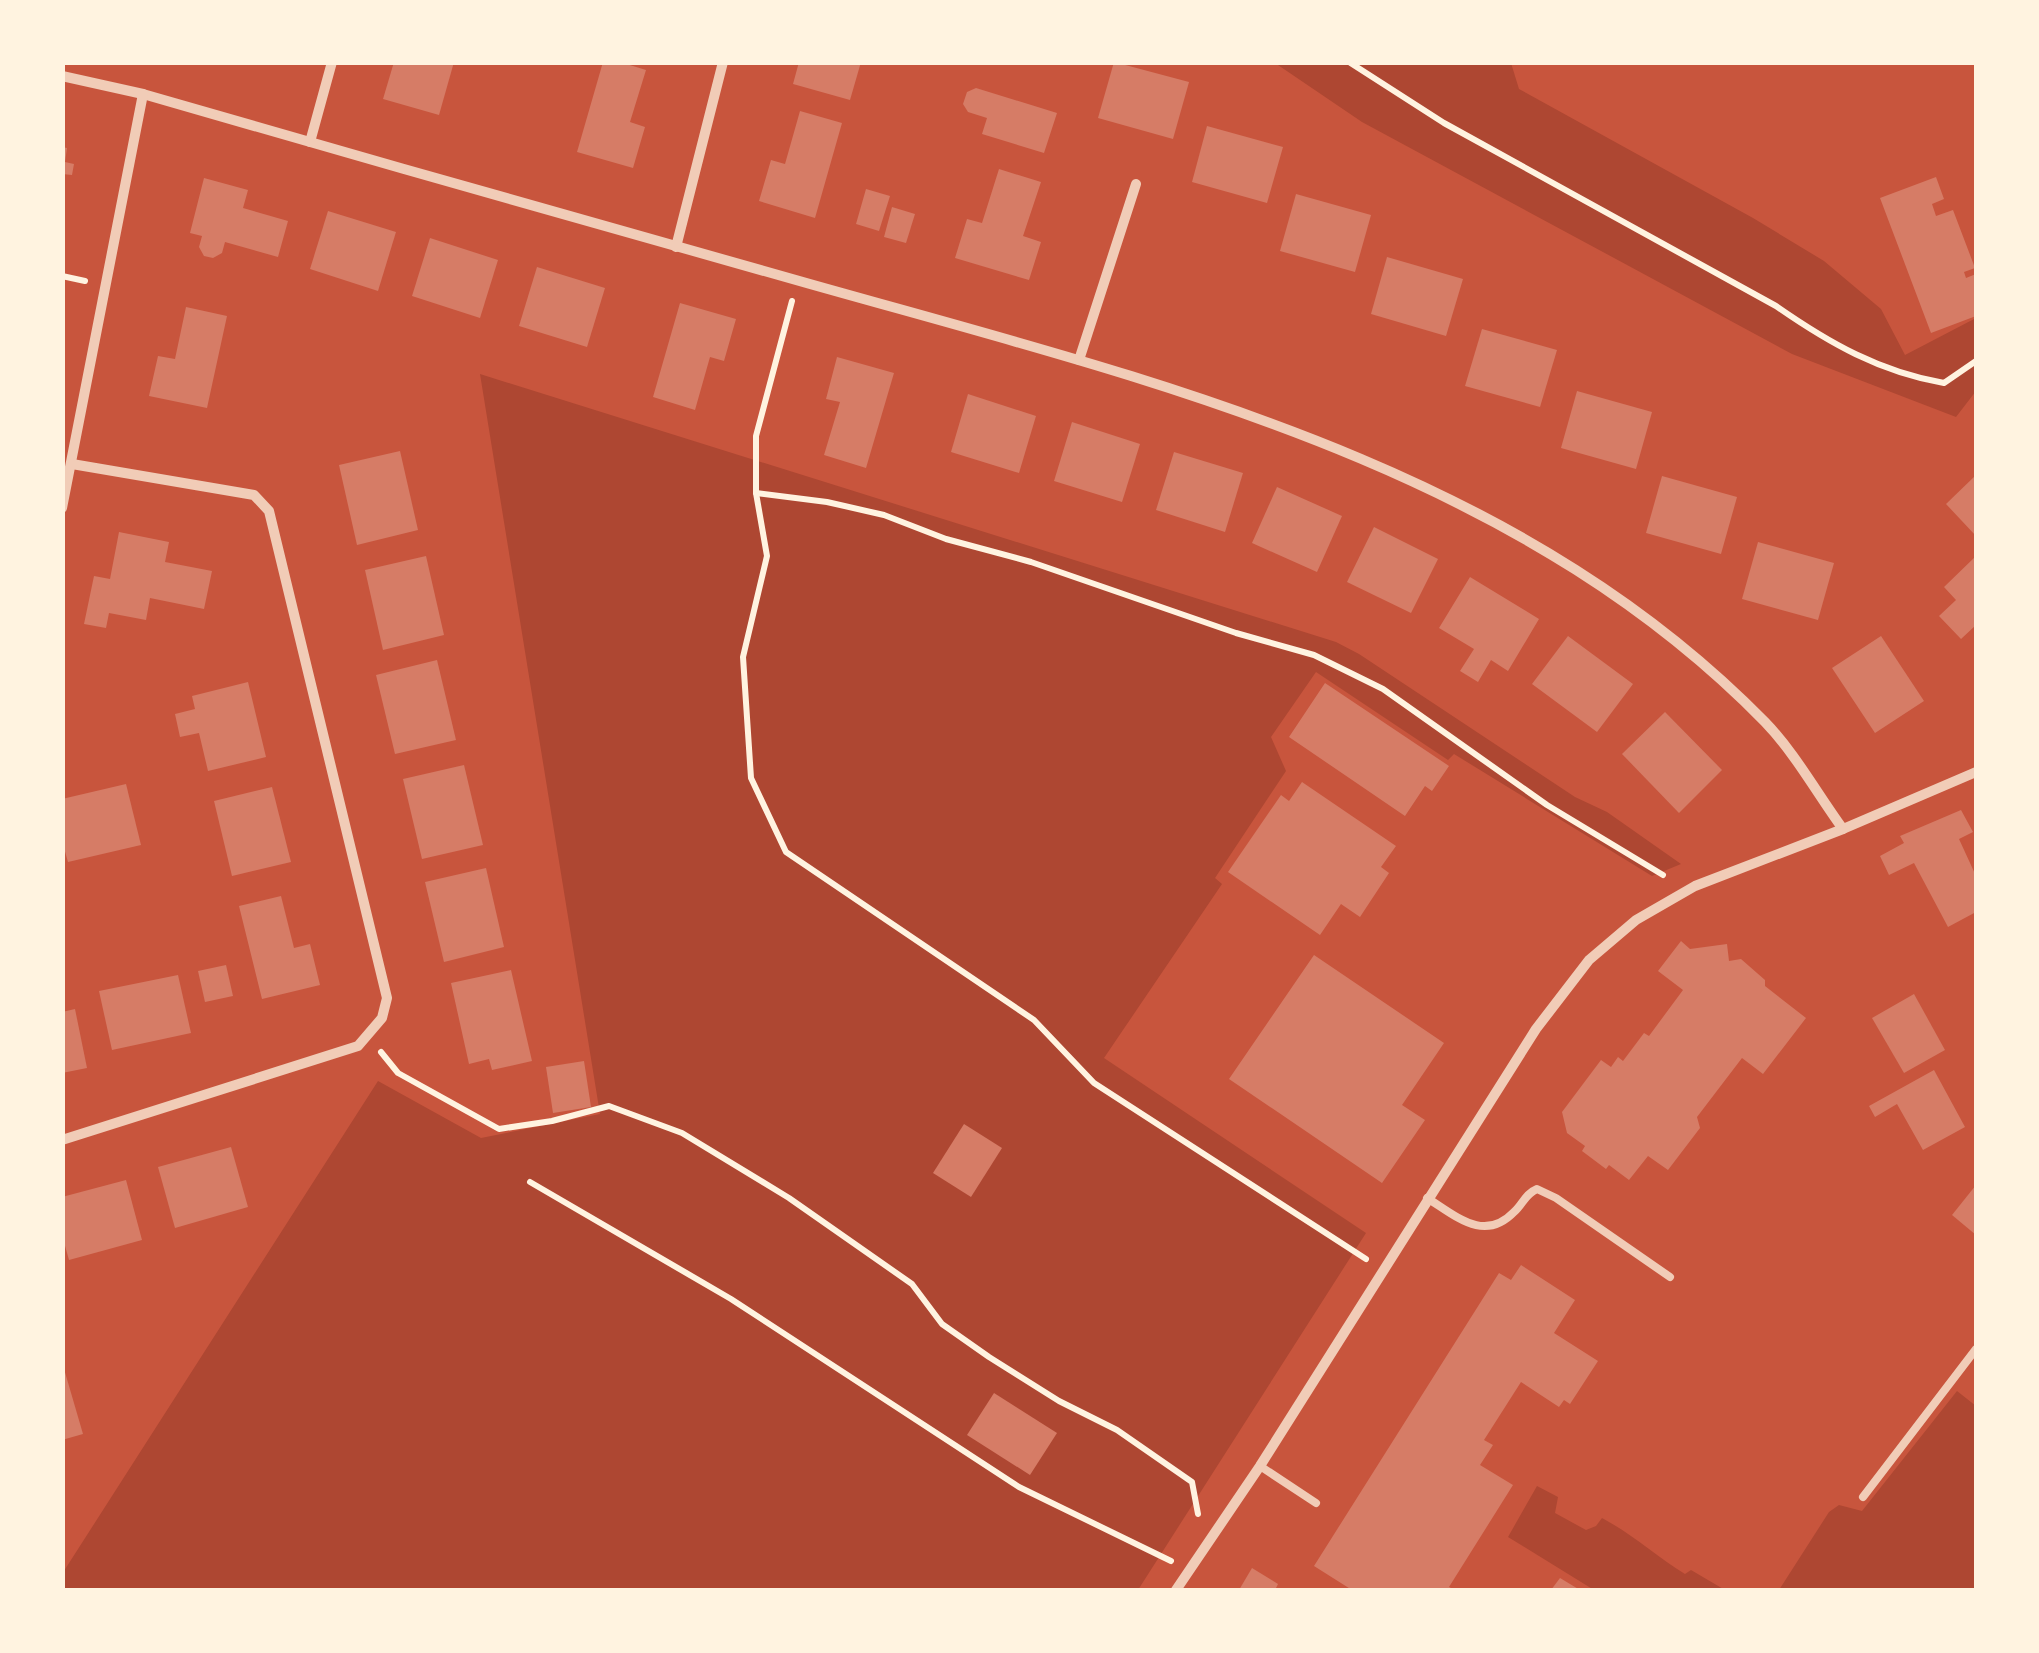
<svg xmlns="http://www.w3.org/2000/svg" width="2039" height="1653" font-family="Lato,sans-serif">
  <rect width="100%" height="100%" fill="#c8553d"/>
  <g fill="#ae4732">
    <polygon points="1275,63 1511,63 1519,89 1753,218 1824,261 1881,309 1905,355 1976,318 1976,391 1956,417 1792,354 1362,122"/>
    <polygon points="480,374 1336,642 1359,654 1575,797 1607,812 1681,864 1652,876 1454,754 1448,760 1316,672 1271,737 1286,771 1215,878 1222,884 1104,1058 1366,1233 1138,1590 63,1590 62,1574 378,1081 481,1138 600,1114"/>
    <polygon points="1957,1391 1976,1406 1976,1590 1779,1590 1829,1512 1839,1505 1862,1511"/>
    <path d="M1537 1486 1558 1497 1555 1513 1586 1530 1596 1526 1602 1518C1632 1534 1656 1556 1685 1574L1691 1570 1725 1590H1594L1508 1537Z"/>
  </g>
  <g fill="#d67c66">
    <polygon points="394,62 454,62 439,115 383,99"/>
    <polygon points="603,62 620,62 646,70 630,122 645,127 633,168 577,152"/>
    <polygon points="799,62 861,62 850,100 793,84"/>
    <polygon points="1114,62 1189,82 1173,139 1098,118"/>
    <polygon points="976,88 1057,113 1044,153 982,134 987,118 968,112 963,104 967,92"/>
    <polygon points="800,111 842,123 815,218 759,201 771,160 785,164"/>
    <polygon points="1207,126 1283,147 1267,203 1192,182"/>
    <polygon points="62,147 67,148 65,162 74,164 72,175 62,174"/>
    <polygon points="999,169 1041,182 1023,236 1041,242 1029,280 955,258 967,219 982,223"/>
    <polygon points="1936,177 1944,199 1932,204 1936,216 1953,210 1975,268 1964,272 1966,278 1976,274 1976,316 1931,333 1880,198"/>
    <polygon points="204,178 248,190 243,208 288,221 278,257 225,242 222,253 213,258 204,256 199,247 202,236 190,233"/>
    <polygon points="866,189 890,196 879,231 856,224"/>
    <polygon points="1296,194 1371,215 1355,272 1280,251"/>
    <polygon points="892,207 915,214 906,243 884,237"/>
    <polygon points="328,211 396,232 378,291 310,269"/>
    <polygon points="430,238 498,260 480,318 412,296"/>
    <polygon points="1387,257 1463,279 1446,336 1371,314"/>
    <polygon points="537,267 605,288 587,347 519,326"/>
    <polygon points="680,303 736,319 724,361 710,357 695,410 653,397"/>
    <polygon points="186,307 227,316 207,408 149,396 158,356 175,359"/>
    <polygon points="1482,329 1557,350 1540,407 1465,386"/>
    <polygon points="837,357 894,373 866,468 824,455 840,402 826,399"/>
    <polygon points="1577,391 1652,412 1636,469 1561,448"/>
    <polygon points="968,394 1036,416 1019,473 951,452"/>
    <polygon points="1072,422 1140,444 1122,502 1054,481"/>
    <polygon points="400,451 418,530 357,545 339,465"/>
    <polygon points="1174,452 1243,473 1225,532 1156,510"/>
    <polygon points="1976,475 1976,536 1946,504"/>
    <polygon points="1662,476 1737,497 1721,554 1646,533"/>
    <polygon points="1277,487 1342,516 1317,572 1252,543"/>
    <polygon points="1374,527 1438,559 1411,613 1347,582"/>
    <polygon points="119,532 169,542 165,562 212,571 204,609 150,598 146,620 109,613 106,628 84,624 94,576 110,579"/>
    <polygon points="1758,542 1834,563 1818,620 1742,599"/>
    <polygon points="426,556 444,635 383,650 365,570"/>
    <polygon points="1976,556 1976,625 1961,639 1939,616 1956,600 1944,587"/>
    <polygon points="1470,577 1539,619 1508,671 1491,660 1478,682 1460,671 1474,649 1439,628"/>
    <polygon points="1568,636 1633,684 1597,732 1532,684"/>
    <polygon points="1881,636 1924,701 1875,733 1832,668"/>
    <polygon points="437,660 456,740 395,754 376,675"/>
    <polygon points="248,682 266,757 208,771 199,733 180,737 175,714 195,709 192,696"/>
    <polygon points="1325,683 1449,766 1432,791 1425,786 1405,816 1289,737"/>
    <polygon points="1665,712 1722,770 1679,813 1622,754"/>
    <polygon points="464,765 483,845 422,859 403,779"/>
    <polygon points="1302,782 1396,846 1381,867 1389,873 1360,917 1341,904 1320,935 1228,872 1281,795 1289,801"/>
    <polygon points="126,784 141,845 68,862 62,841 62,799"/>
    <polygon points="272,787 291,862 232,876 214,801"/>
    <polygon points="1961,810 1973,832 1959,839 1976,876 1976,912 1948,927 1914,863 1889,875 1880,856 1904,843 1900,836"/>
    <polygon points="486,868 504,947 444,962 425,882"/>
    <polygon points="281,896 294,948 310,944 320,985 262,999 239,906"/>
    <polygon points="1681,941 1690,949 1727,944 1729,961 1741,959 1765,980 1765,986 1806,1018 1763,1074 1742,1058 1697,1117 1700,1128 1668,1170 1648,1156 1629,1180 1609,1165 1606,1169 1582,1151 1585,1146 1567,1133 1562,1112 1601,1060 1611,1067 1618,1057 1623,1061 1644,1033 1649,1036 1683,990 1658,971"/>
    <polygon points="1314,955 1444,1043 1402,1105 1425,1120 1382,1183 1229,1079"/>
    <polygon points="226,965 233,996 205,1002 198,971"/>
    <polygon points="511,970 532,1061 492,1070 489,1059 469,1064 451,983"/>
    <polygon points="178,975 191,1033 112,1050 99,991"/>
    <polygon points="1914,994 1945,1050 1904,1073 1872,1018"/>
    <polygon points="75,1009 87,1068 62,1073 62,1012"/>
    <polygon points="584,1061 591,1107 553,1113 546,1067"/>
    <polygon points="1934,1070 1965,1127 1923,1150 1897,1104 1875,1117 1869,1106"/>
    <polygon points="964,1124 1002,1148 971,1197 933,1173"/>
    <polygon points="231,1147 248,1207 175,1228 158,1167"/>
    <polygon points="126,1180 142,1240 69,1260 62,1235 62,1197"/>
    <polygon points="1976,1185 1976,1235 1952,1215"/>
    <polygon points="1521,1265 1575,1300 1554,1333 1598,1361 1570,1404 1564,1400 1559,1407 1521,1382 1484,1440 1493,1445 1480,1465 1513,1485 1449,1587 1455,1590 1352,1590 1314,1566 1499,1273 1511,1280"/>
    <polygon points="62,1362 83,1434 62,1440"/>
    <polygon points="994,1393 1057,1433 1030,1475 967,1435"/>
    <polygon points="1252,1568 1278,1584 1275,1590 1239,1590"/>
    <polygon points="1560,1578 1580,1590 1551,1590"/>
  </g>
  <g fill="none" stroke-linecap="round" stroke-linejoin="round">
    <g stroke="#fff3e0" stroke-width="6">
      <path d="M1349 62 1444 123 1776 306C1829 343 1880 372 1944 383L1976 361"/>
      <polyline points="62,276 85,281"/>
      <polyline points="792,301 756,436 756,493 767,556 743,657 751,778 786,852 1034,1020 1094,1083 1366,1259"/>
      <polyline points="756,493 827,502 884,515 946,539 1031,562 1236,633 1314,655 1383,689 1547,805 1663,875"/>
      <polyline points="381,1052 398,1073 499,1129 552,1121 609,1106 682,1133 789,1198 912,1284 942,1324 989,1357 1059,1401 1117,1430 1192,1482 1198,1514"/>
      <polyline points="530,1182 731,1299 1019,1487 1171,1561"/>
    </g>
    <g stroke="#f1ccb7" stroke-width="8">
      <path d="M1427 1198C1456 1216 1484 1243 1514 1212 1523 1204 1525 1194 1537 1189L1556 1198 1670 1277"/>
      <polyline points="1260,1466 1316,1503"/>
      <polyline points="1863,1497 1976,1349"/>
    </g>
    <g stroke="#f1ccb7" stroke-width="10">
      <path d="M62 76 143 94C365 158 588 222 810 284 1146 379 1512 463 1765 722 1795 753 1818 795 1843 829"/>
      <polyline points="310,142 332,62"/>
      <polyline points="676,247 723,62"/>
      <polyline points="1079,360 1136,184"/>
      <polyline points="62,508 143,94"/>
      <polyline points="62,1140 358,1046 382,1018 387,998 269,511 254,495 72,464"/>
      <polyline points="1176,1590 1260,1466 1536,1029 1589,960 1636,920 1695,886 1843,829 1976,772"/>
    </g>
  </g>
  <rect width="2039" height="1653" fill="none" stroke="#fff3e0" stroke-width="130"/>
</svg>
